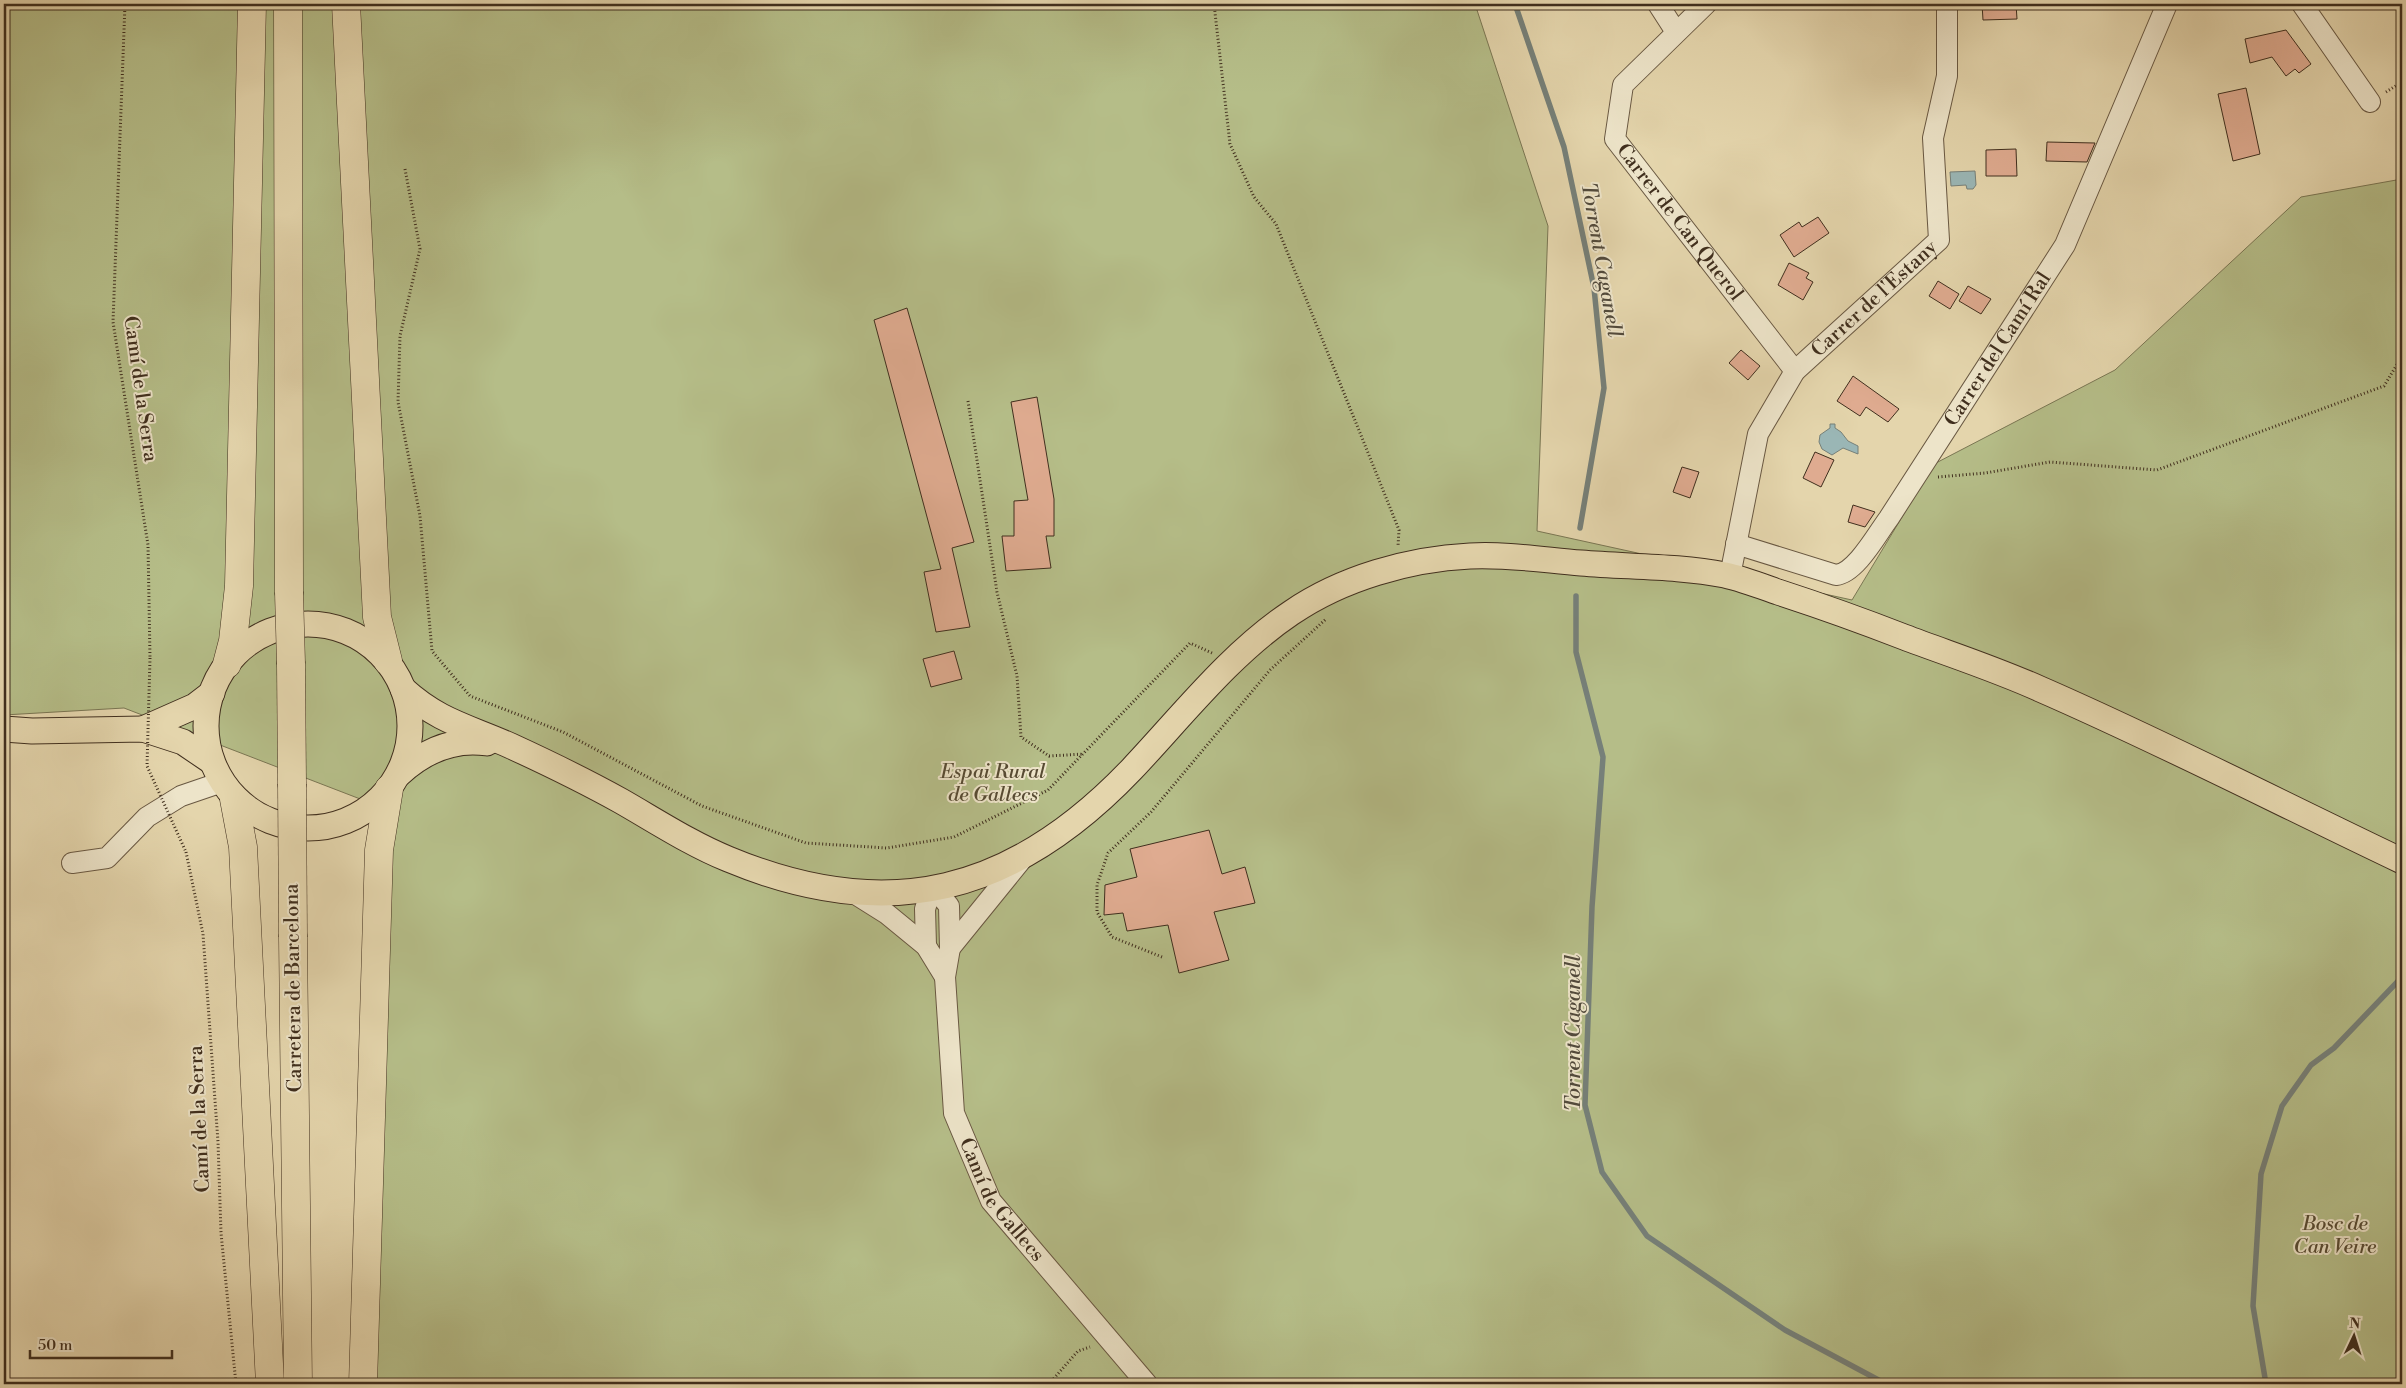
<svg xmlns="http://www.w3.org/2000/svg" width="2406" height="1388" font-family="'Libre Bodoni',serif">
  <rect width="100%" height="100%" fill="#e4d5ac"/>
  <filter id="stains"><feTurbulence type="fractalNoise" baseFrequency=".004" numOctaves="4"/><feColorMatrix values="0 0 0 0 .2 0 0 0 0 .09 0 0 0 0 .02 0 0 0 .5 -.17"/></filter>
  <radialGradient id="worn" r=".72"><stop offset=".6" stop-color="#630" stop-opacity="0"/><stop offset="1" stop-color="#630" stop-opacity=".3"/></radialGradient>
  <polygon fill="#b5bd88" stroke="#7a7653" points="4,4 1475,4 1548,226 1537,531 1852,600 1934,464 2115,370 2301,197 2402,179 2402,1384 372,1384 394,812 124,708 4,715"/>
  <g fill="#9ab6b5" stroke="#768079">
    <polygon points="1975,171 1976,185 1973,189 1967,189 1966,185 1951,186 1950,172"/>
    <polygon points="1830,424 1835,424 1835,428 1841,432 1848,441 1858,446 1858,454 1843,448 1832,455 1822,449 1819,442 1820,435 1830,428"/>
  </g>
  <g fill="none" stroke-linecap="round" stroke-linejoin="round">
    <g stroke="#768079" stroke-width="5.5">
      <polyline points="1515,4 1564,147 1594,288 1604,388 1580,528"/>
      <polyline points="1576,596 1576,652 1603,757 1592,907 1585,1105 1602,1172 1647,1236 1785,1330 1886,1384"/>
      <polyline points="2266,1384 2253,1306 2261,1174 2282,1106 2311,1065 2334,1048 2402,977"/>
    </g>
  </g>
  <g fill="#dfab90" stroke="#402f1e">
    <polygon points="1982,4 2016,4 2017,19 1983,20"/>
    <polygon points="2286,30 2311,64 2299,73 2295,69 2286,76 2272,57 2250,63 2245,39"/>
    <polygon points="2246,88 2260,154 2233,161 2218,94"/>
    <polygon points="2047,142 2095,143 2087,162 2046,161"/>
    <polygon points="2016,149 2017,176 1986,176 1986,150"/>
    <polygon points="1818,217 1829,233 1794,257 1780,235 1799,222 1802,227"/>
    <polygon points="1789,263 1809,273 1806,278 1813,282 1803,300 1778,285"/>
    <polygon points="1938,281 1959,294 1950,309 1929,296"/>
    <polygon points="1968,286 1991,299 1981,314 1959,301"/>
    <polygon points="907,308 974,542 952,548 970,627 936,632 924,572 941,569 874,320"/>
    <polygon points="1741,350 1760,366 1748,380 1729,363"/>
    <polygon points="1853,376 1899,409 1888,422 1866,407 1860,416 1837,401"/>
    <polygon points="1037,397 1054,499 1054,536 1046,536 1051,568 1006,571 1002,536 1014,536 1014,501 1028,500 1011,402"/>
    <polygon points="1815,452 1834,460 1821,487 1803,478"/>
    <polygon points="1682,467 1699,472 1690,498 1673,492"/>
    <polygon points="1853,505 1875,512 1865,527 1848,522"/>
    <polygon points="954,651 962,679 931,687 923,659"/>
    <polygon points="1209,830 1222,874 1245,867 1255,903 1214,912 1229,960 1179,973 1168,925 1127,931 1123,913 1104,915 1105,885 1137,877 1130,849"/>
  </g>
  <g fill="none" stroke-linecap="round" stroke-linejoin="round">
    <g stroke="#695842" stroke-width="22">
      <g id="minor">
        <polyline points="1658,4 1676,32"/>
        <path id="s1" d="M1706 4 1623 85 1615 139 1795 371"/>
        <polyline points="2302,4 2370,102"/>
        <path id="s2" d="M1736 544 1836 575C1856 573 1877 534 1889 518L2065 245 2167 4"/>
        <path id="s3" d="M1730 576 1758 434 1795 371 1939 240 1933 138 1947 76V4"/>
        <polyline points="72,863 107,858 147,817 181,796 222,782"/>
        <polyline points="852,892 887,914 926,946 945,977"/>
        <path id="s4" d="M926 946 925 909 931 890 940 895 949 906 950 948 945 977 954 1113 991 1201 1147 1384"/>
        <polyline points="950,948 1023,858"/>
      </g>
    </g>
    <g stroke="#402f1e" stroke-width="27">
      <g id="major">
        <circle cx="308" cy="726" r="102"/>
        <path d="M403 689C439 722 469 727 511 746 548 763 585 781 621 801 656 821 691 844 728 859 889 926 1014 893 1132 769 1182 716 1230 654 1291 613 1342 578 1409 559 1470 556 1506 554 1544 560 1581 563 1629 567 1678 566 1725 575 1743 579 1761 586 1778 592 1821 606 1863 621 1904 637 1949 654 1996 669 2040 689 2162 742 2282 804 2402 861"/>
        <polyline points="4,729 32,731 143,729 183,742 211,761"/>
        <polyline points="143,729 195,706 212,693"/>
        <path d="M399 774C424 751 453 738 487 743"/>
      </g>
    </g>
    <g stroke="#402f1e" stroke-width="29">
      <g id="highway">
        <polyline points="288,4 289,592"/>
        <polyline points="346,4 377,617 388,661"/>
        <polyline points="227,664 233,641 239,586 252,4"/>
        <polyline points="291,664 292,784"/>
        <polyline points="234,799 243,847 270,1384"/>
        <polyline points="293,937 298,1384"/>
        <polyline points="363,1384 379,850 389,789"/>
      </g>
    </g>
    <g stroke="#402f1e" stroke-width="3" stroke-dasharray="1 2.5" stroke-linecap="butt">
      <polyline points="125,4 113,322 148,545 150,658"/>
      <polyline points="1214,4 1230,144 1254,197 1276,224 1399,530 1398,546"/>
      <polyline points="2386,92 2402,82"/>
      <polyline points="405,169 420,249 400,336 398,402 420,516 432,651 470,696 563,732 702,806 806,843 887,848 954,837 1048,790 1190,643 1212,653"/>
      <polyline points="968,401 997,592 1017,676 1021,737 1049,756 1084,754"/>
      <polyline points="1938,477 1985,473 2050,462 2157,470 2384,386 2402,356"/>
      <polyline points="186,852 203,934 218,1142 221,1233 236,1384"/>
      <polyline points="1162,957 1112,937 1097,912 1097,885 1108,853 1151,812 1270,670 1326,619"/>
      <polyline points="1049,1384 1078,1351 1090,1347"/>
    </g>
    <use href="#minor" stroke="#ede4c9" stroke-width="20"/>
    <use href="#major" stroke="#e4d5ac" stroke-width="25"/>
    <use href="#highway" stroke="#e4d5ac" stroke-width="28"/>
    <g stroke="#402f1e" stroke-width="29" stroke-linecap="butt">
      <g id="highway-bridge">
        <polyline points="289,592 291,664"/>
        <polyline points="292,784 293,937"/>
      </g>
    </g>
    <polyline stroke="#402f1e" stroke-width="3" stroke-dasharray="1 2.5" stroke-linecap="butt" points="150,658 147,766 186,852"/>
    <use href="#highway-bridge" stroke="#e4d5ac" stroke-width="28"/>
  </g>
  <g text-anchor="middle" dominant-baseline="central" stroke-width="4" stroke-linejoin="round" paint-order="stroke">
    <g font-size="20" fill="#402f1e" stroke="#ede4c9">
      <text stroke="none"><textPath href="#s1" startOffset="276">Carrer de Can Querol</textPath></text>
      <text stroke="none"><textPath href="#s3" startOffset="325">Carrer de l'Estany</textPath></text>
      <text stroke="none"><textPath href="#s2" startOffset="385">Carrer del Camí Ral</textPath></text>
      <text transform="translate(140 389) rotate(82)">Camí de la Serra</text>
      <text transform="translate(294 988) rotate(-91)">Carretera de Barcelona</text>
      <text transform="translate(200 1119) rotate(-93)">Camí de la Serra</text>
      <text stroke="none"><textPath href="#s4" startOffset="389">Camí de Gallecs</textPath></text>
    </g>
    <g font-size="20" font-style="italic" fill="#574b33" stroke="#ede4c9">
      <text x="993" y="772">Espai Rural<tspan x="993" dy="23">de Gallecs</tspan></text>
      <text x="2335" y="1224">Bosc de<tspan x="2335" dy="23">Can Veire</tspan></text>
    </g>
    <g font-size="21" font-style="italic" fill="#524a3c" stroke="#ede4c9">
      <text transform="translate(1601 260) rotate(80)">Torrent Caganell</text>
      <text transform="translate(1574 1033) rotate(-90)">Torrent Caganell</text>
    </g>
  </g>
  <rect width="2406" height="1388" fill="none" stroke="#e4d5ac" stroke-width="20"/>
  <rect x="5" y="5" width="2396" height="1378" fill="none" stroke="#402f1e" stroke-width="2.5"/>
  <rect x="10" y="10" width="2386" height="1368" fill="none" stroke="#402f1e"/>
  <g transform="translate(2354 1336) rotate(4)" stroke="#ede4c9" stroke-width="4" paint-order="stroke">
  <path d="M0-4L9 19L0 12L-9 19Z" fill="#402f1e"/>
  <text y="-8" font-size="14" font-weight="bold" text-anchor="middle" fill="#402f1e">N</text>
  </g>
  <path d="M30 1350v8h142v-8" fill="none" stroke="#402f1e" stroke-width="2.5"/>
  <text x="38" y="1350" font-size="15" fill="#402f1e" stroke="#ede4c9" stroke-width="4" paint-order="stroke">50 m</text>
  <rect width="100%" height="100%" filter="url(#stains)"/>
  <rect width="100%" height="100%" fill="url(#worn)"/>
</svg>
